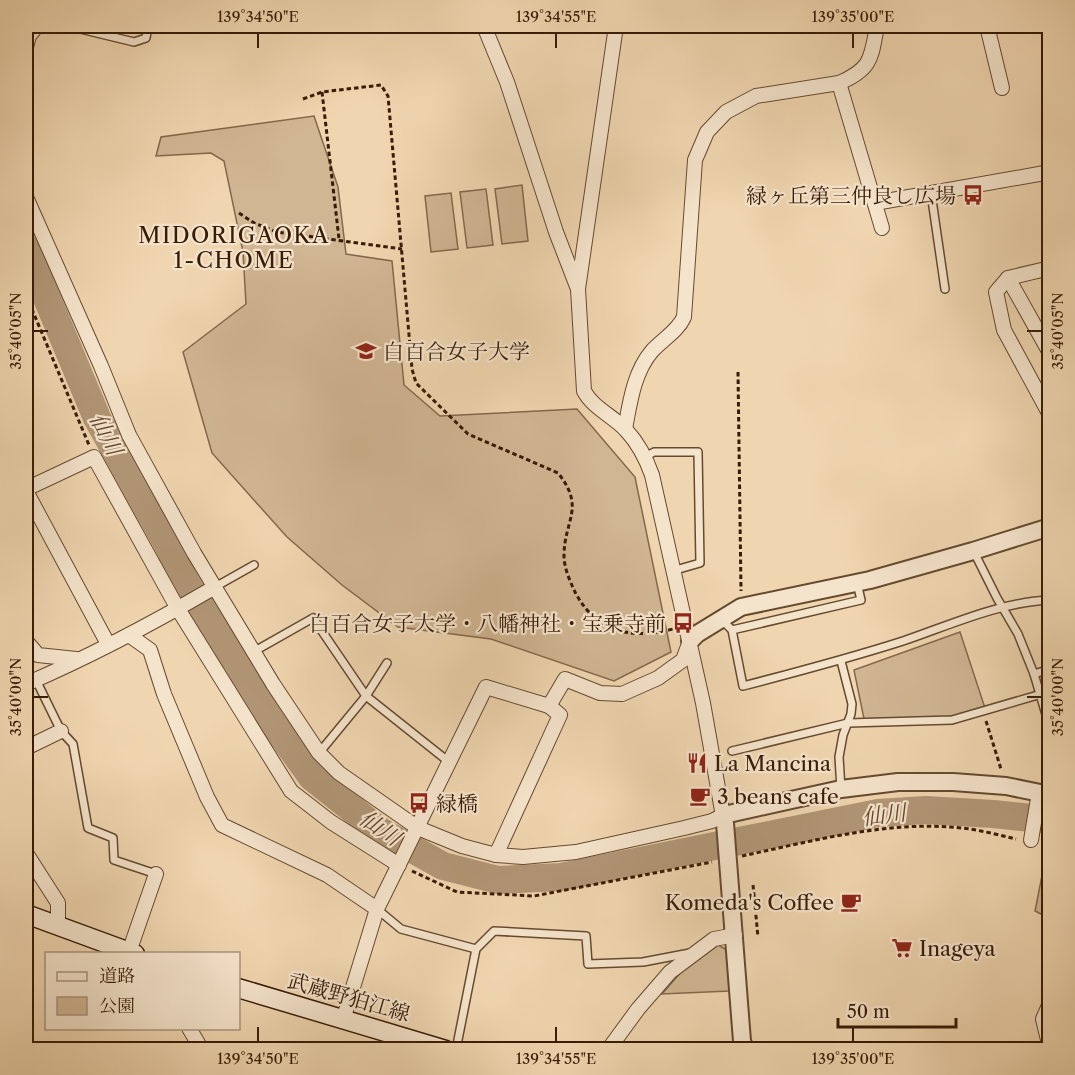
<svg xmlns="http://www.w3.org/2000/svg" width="1075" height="1075" font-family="'Libre Caslon Text','Noto Serif JP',serif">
  <rect width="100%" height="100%" fill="#f0d6b0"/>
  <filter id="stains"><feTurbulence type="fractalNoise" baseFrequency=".00333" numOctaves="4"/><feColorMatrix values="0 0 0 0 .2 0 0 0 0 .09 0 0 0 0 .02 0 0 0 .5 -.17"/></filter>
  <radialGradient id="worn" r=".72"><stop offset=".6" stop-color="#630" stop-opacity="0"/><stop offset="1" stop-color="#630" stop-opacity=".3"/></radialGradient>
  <g fill="#d1b693" stroke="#84684c" stroke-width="1.5">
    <polygon points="314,116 338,187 346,254 392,261 404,385 440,416 577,409 635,477 671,652 614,681 491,639 398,627 342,585 287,537 212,453 183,352 246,304 243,252 224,161 211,153 156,156 161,137"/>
    <polygon points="522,185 528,241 502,244 495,189"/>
    <polygon points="486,189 493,245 467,248 460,192"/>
    <polygon points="451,193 458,249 431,252 425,196"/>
    <polygon points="960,632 985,708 964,716 864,719 854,670"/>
    <polygon points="1049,840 1049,918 1035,911"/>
    <polygon points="718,945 727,950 729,991 662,994 682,971"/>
  </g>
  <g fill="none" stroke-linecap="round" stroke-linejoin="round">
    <polyline stroke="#b19676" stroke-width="28" points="26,248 97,418 167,543 185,581 272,722 312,777 380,831 443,866 498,880 561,877 878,813 926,810 993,814 1050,820"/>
    <g stroke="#654a30" stroke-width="10">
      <g id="service">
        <polyline points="68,26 134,42 146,38 148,26"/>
        <polyline points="931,193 945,289"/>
        <polyline points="645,457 654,452 698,452 700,563 672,571"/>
        <polyline points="974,552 997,598 1018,634 1034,674 1050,728"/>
        <polyline points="215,587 254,565"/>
        <path d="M722 620 732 630 743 686C797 672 850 658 903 641 950 625 1000 602 1050 600"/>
        <polyline points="732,630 861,600 857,583"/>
        <polyline points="253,652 313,618 366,696 449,762"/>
        <polyline points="841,661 852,704 851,714 843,735 839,757 841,789"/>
        <polyline points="1034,674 1050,669"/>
        <polyline points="36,680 61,731 73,744 88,828 113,838 114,860 156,874"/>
        <polyline points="732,751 848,723 952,720 1038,695"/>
        <polyline points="319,753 366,696 387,663"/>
        <polyline points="377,909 401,929 476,949"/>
        <polyline points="456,1050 476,949 494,931 586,936 588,964 643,962 690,953"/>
      </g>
    </g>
    <g stroke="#654a30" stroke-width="16">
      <g id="minor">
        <path d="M484 26 507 82 556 232 578 289 584 391C593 408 613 416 626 430 638 443 646 458 652 475L703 703 724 822"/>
        <polyline points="987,26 1002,88"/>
        <polyline points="26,47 29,36 37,26"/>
        <polyline points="839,83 882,228"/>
        <polyline points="26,197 101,366 129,435 194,553 273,684 319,753 339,773 418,828 462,846 496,855 523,857 576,852 684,828 712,821 724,815"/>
        <polyline points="875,203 1050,172"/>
        <polyline points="1050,268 1008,278 996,292 1004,330 1050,415"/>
        <polyline points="1008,278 1050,353"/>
        <polyline points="578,289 616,26"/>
        <path d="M625 429C630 402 634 372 652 351 663 339 678 331 684 317L695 160 707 132 726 112 756 96 839 83C872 69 871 58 877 26"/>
        <polyline points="26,489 94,457 178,609 291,791 331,822 399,865"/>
        <polyline points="26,491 108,644"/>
        <polyline points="129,635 150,650 164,694 207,797 222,825 327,875 377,909"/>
        <polyline points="26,641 38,655 76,659"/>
        <path d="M26 684C89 657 155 622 215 587"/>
        <polyline points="26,748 61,731"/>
        <polyline points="1031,840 1039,793"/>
        <polyline points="26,853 58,903 58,927"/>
        <polyline points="496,855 560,715 549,706"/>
        <polyline points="1050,939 1050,962"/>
        <polyline points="129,952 156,874"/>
        <polyline points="1050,1003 1043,1019 1050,1048"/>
        <polyline points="343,1020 377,909 486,687 549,706 565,679 600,693 622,694 658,678 683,660 690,641"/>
        <polyline points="189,1028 202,1050"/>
        <polyline points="608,1050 638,1009 670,972 714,939 735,935"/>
      </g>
    </g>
    <g stroke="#654a30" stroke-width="20">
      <g id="tertiary">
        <polyline points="690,641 697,634 741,607 870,580 973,551 1050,527"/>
        <polyline points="724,815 841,789 898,782 953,782 1006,786 1050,795"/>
        <polyline points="725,823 742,1041 745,1050"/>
      </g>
    </g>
    <g stroke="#371b06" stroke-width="21">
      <g id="secondary">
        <polyline points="26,914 135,954"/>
        <polyline points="238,988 446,1050"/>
      </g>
    </g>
    <g stroke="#371b06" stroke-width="3" stroke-dasharray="4.5 3" stroke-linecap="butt">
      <polyline points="322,92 339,239"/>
      <path d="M303 99 322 92 381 85 388 96 412 369 416 383 468 434 558 473C586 508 564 520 564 556 564 568 570 581 575 592 596 632 630 640 673 629"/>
      <polyline points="239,213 254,223 277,232 402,249"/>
      <polyline points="26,295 89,445"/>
      <polyline points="738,372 741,591"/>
      <polyline points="986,721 1001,769"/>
      <path d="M742 856C813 841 888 820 962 828 980 830 999 835 1016 839"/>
      <polyline points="412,871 457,892 534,896 712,862"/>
      <polyline points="753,885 758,937"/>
    </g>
    <use href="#service" stroke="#f5e4cc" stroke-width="7"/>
    <use href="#minor" stroke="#f5e4cc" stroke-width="14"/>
    <use href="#tertiary" stroke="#f5e4cc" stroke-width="16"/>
    <use href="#secondary" stroke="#f5e4cc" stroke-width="18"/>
  </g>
  <path fill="none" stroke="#371b06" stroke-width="2" d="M258 33V48M556 33V48M853 33V48M33 331H48M1027 331H1042M33 697H48M1027 697H1042M258 1027V1042M556 1027V1042M853 1027V1042"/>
  <defs>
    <g id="bus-bare" transform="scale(1.62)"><path d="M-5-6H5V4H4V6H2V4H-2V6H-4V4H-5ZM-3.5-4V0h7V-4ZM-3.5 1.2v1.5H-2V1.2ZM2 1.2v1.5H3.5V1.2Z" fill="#8f2418" stroke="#f5e4cc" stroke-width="2.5" paint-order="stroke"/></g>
    <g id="university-bare" transform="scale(1.62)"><path d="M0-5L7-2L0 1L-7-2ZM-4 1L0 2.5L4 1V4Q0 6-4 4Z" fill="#8f2418" stroke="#f5e4cc" stroke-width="2.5" paint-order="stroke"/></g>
    <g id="restaurant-bare" transform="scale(1.62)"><path d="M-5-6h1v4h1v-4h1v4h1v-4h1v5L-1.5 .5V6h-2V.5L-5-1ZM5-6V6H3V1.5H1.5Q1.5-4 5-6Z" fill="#8f2418" stroke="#f5e4cc" stroke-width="2.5" paint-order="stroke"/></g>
    <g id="cafe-bare" transform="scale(1.62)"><path d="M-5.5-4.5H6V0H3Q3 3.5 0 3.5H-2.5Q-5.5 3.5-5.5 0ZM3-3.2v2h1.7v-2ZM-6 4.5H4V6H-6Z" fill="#8f2418" stroke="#f5e4cc" stroke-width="2.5" paint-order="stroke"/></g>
    <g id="supermarket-bare" transform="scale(1.62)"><path d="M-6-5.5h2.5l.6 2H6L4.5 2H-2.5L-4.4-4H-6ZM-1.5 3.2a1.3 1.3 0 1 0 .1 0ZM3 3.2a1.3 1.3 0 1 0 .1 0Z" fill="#8f2418" stroke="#f5e4cc" stroke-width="2.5" paint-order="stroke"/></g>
  </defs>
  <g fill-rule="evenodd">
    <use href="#bus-bare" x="973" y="195"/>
    <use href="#university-bare" x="366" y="351"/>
    <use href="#bus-bare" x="683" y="623"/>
    <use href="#restaurant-bare" x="697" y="763"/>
    <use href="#cafe-bare" x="700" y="796"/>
    <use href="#bus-bare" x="419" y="803"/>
    <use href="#cafe-bare" x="851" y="902"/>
    <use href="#supermarket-bare" x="902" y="948"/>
  </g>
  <g text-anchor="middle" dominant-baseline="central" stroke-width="4.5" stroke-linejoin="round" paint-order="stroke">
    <g font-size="21" fill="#371b06" stroke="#f5e4cc" text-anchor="start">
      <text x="956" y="195" text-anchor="end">緑ヶ丘第三仲良し広場</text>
      <text x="383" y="351">白百合女子大学</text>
      <text x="666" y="623" text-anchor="end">白百合女子大学・八幡神社・宝乗寺前</text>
      <text x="714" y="763">La Mancina</text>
      <text x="717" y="796">3 beans cafe</text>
      <text x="436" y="803">緑橋</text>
      <text x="834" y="902" text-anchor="end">Komeda's Coffee</text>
      <text x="919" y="948">Inageya</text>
    </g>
    <g font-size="21" fill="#371b06" stroke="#f5e4cc">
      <text transform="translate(349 997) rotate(16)">武蔵野狛江線</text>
    </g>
    <g font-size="22" letter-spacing="1.5" fill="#371b06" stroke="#f5e4cc">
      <text x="234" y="235">MIDORIGAOKA<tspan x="234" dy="25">1-CHOME</tspan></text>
    </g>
    <g font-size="22" font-style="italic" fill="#62462d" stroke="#f5e4cc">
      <text transform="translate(106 434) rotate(63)">仙川</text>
      <text transform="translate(884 815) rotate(-7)">仙川</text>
      <text transform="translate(380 828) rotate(34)">仙川</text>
    </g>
  </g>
  <rect width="1075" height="1075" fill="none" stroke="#f0d6b0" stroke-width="66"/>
  <rect x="45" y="952" width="195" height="78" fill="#f5e4cc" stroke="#a9947d" stroke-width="1.5"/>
  <rect x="57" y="972" width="30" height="9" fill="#f5e4cc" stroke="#a9947d" stroke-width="1.5"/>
  <text x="99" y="982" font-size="18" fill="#371b06">道路</text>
  <rect x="57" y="997" width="30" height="18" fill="#d1b693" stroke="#a9947d" stroke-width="1.5"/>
  <text x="99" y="1012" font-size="18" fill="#371b06">公園</text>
  <path d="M838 1018v9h118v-9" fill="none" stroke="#371b06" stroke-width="3"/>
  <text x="847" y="1018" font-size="18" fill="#371b06" stroke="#f5e4cc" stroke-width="4.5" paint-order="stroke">50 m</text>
  <rect x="33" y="33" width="1009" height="1009" fill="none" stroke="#371b06" stroke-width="2"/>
  <g font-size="15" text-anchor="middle" fill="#371b06">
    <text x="258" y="22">139°34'50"E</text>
    <text x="556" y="22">139°34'55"E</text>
    <text x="853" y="22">139°35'00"E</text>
    <text transform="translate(16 331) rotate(-90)" y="5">35°40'05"N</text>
    <text transform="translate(1058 331) rotate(-90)" y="5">35°40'05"N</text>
    <text transform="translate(16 697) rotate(-90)" y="5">35°40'00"N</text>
    <text transform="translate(1058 697) rotate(-90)" y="5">35°40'00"N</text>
    <text x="258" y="1064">139°34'50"E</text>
    <text x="556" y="1064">139°34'55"E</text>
    <text x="853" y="1064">139°35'00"E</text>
  </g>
  <rect width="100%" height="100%" filter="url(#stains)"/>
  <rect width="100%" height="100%" fill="url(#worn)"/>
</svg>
